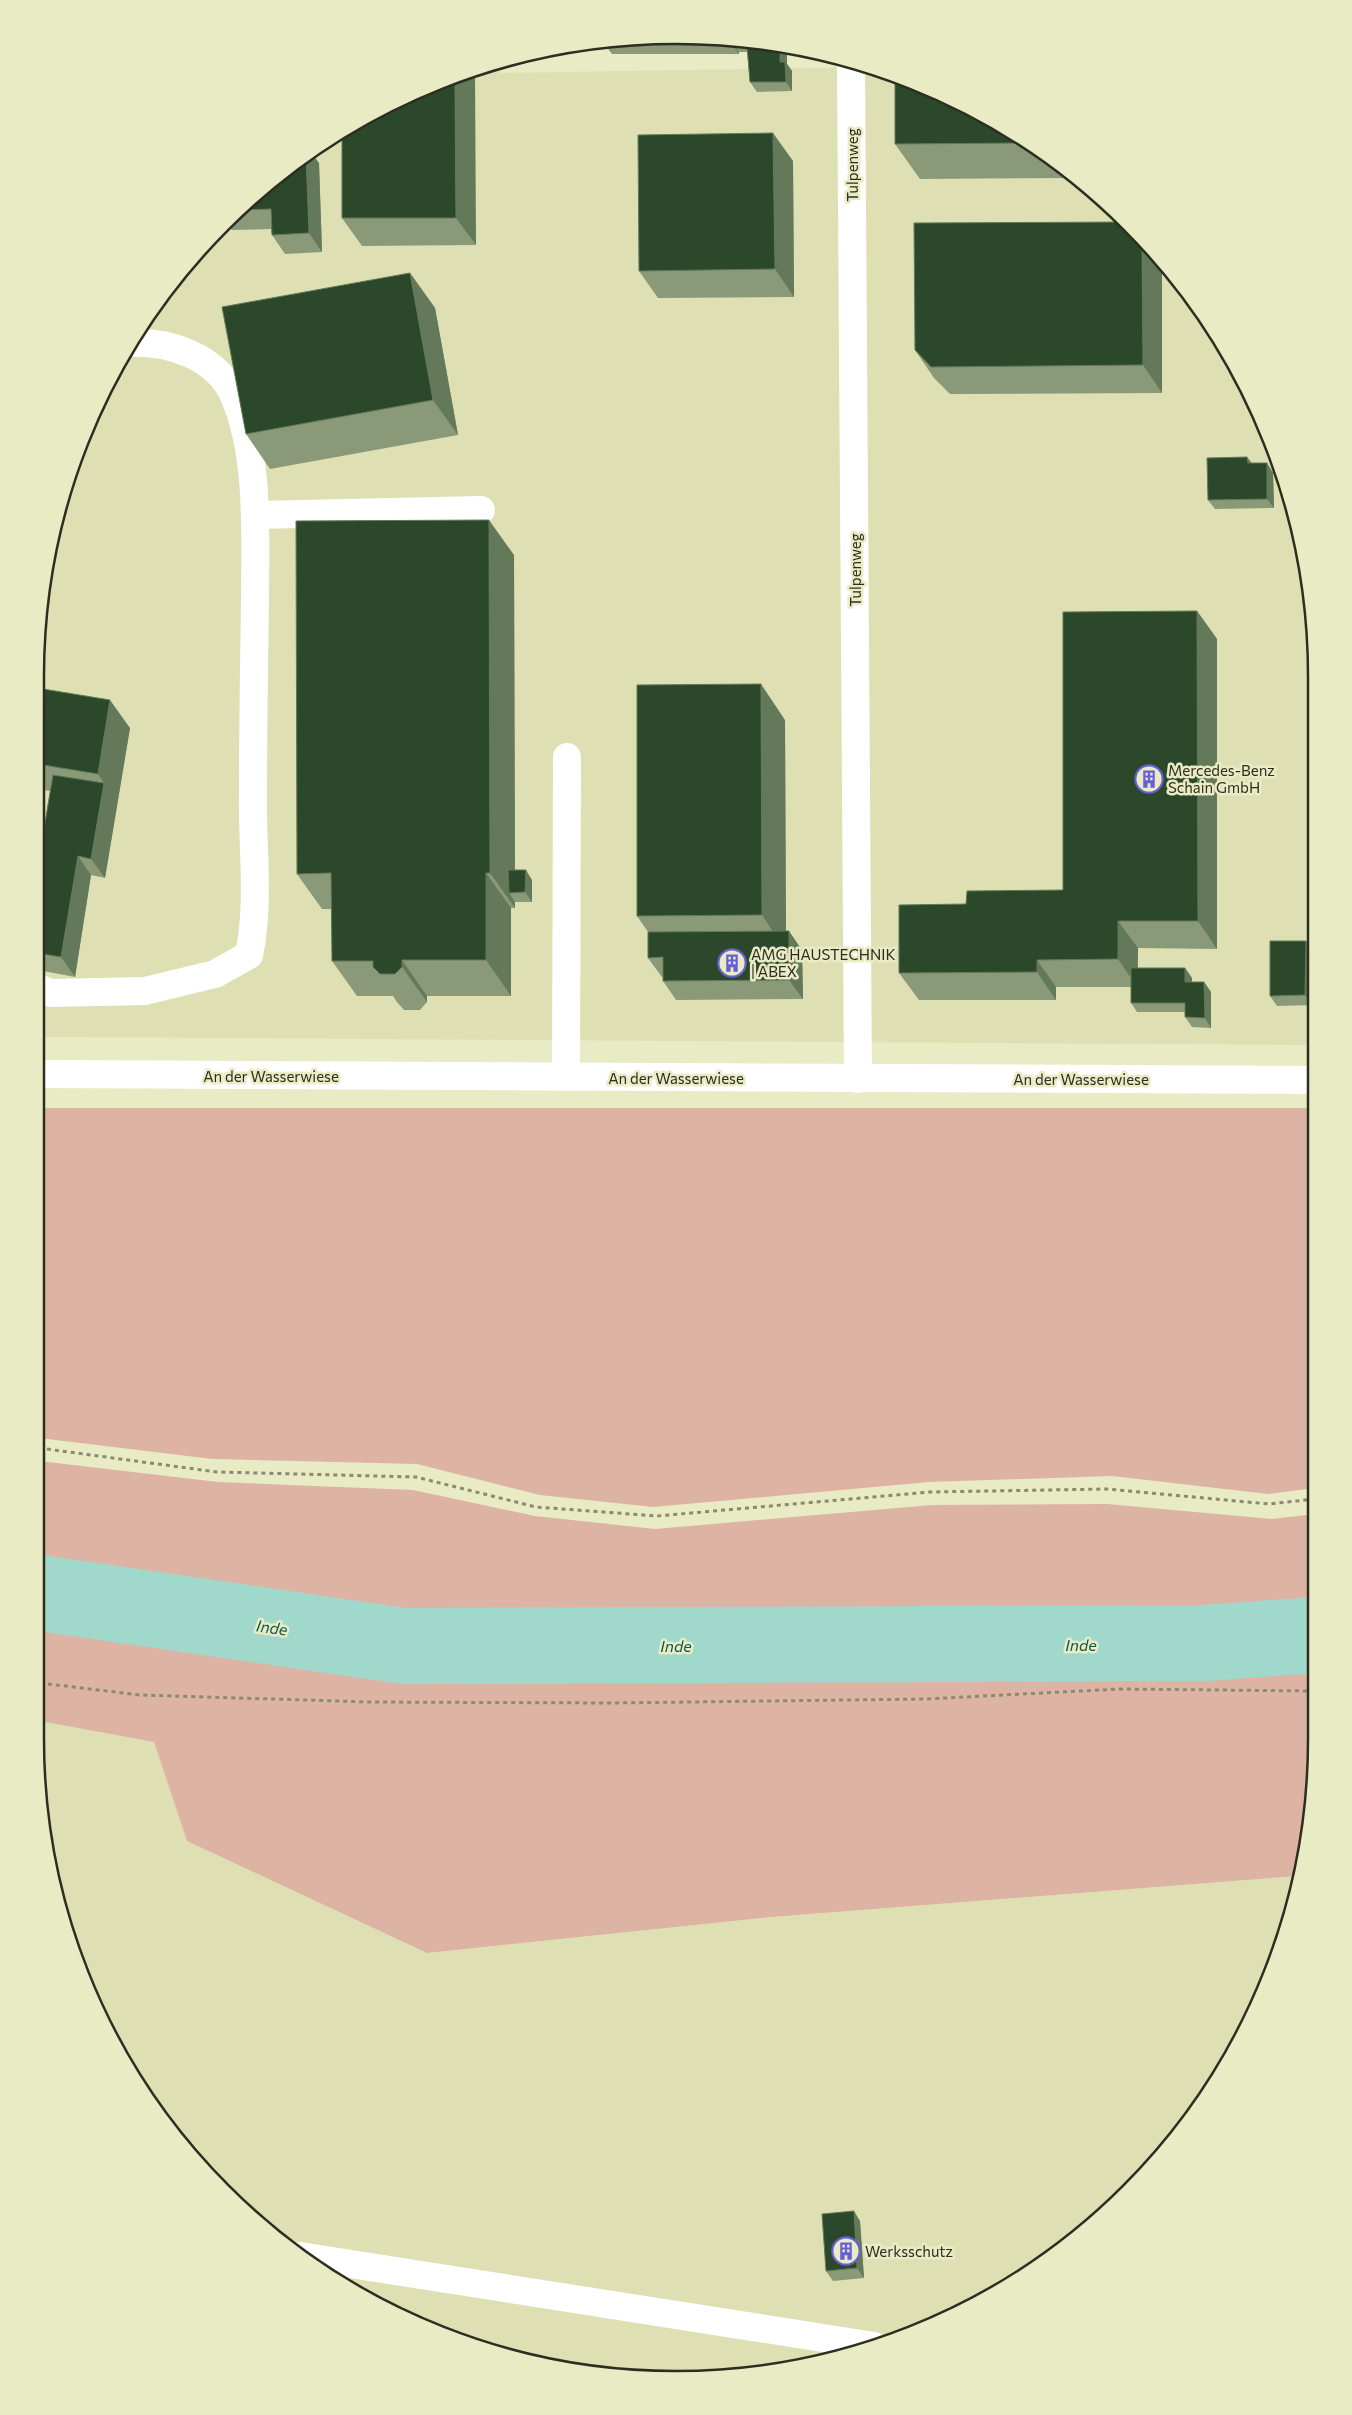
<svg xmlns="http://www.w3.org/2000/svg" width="1352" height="2415" font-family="Commissioner,sans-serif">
  <rect width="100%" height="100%" fill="#e9ebc5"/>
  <g fill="#dee0b4">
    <polygon points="499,61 500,73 872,67 882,69 997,121 1129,223 1209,320 1283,470 1312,593 1313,1045 38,1037 36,634 69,470 121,355 194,253 286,167 393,101"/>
    <polygon points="40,1721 154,1742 187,1841 427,1953 772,1917 1297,1876 1283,1945 1231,2060 1158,2161 1098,2221 997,2294 921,2331 801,2368 718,2379 593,2375 510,2358 393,2314 320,2272 223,2192 167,2129 101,2023 69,1945 41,1823"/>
  </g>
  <g fill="#ddb3a4">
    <polygon points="38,1108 1313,1108 1315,1488 1268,1494 1112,1476 929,1482 653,1507 540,1495 417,1464 212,1459 39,1438"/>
    <polygon points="39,1461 218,1482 413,1490 535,1516 655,1529 932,1505 1107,1504 1272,1519 1315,1514 1316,1781 1297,1876 772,1917 427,1953 187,1841 154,1742 40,1721"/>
  </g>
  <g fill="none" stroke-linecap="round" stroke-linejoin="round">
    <polyline stroke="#a0d9cc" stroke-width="76" points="40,1593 404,1646 1205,1643 1315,1635"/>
    <g stroke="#898a70" stroke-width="3" stroke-dasharray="4 4" stroke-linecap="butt">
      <polyline points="39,1448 217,1472 416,1477 536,1507 657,1516 930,1492 1107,1489 1269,1504 1315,1499"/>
      <polyline points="40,1683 140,1695 370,1702 611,1703 926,1699 1120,1689 1315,1691"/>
    </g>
    <g stroke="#fff" stroke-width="28">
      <polyline points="851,62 858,1079"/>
      <polyline points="256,515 481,510"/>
      <path d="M38 988 51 993 145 991 215 974 249 955C260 903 252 847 253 794 253 730 254 665 255 601 255 538 260 456 234 396 217 357 170 341 130 343"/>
      <polyline points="38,1074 1313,1080"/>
      <polyline points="566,1077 567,757"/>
      <polyline points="300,2256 874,2346"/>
    </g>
  </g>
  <g fill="#8a9a78">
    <polygon points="634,36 760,41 792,48 792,52 786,52 787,55 787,64 792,71 792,91 757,92 750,82 747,52 739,52 739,54 612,54 603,42"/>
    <polygon points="393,101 476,245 362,246 342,218"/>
    <polygon points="997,121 1071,178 920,179 895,144"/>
    <polygon points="793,161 794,297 658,298 639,271"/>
    <polygon points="319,163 322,252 285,254 272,235 271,229 232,230 227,223 286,167"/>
    <polygon points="1129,222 1162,393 950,394 934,378 915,350"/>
    <polygon points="410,273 435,308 458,435 270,469 246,434"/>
    <polygon points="1247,457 1252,463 1267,463 1273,473 1274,508 1215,509 1208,500"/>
    <polygon points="514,555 515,870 532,880 532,902 515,902 515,908 511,908 511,996 427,996 427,1002 420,1010 404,1010 397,1002 393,996 357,996 332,961 332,909 322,909 297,874"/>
    <polygon points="1197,611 1217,639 1217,949 1138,948 1138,968 1185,968 1192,978 1192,982 1204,982 1211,992 1211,1028 1192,1027 1185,1017 1185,1012 1137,1012 1131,1003 1131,987 1056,987 1056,1000 919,1000 899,973 966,904 1063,890"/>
    <polygon points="37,688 130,728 105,878 91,875 75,977 38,970 37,871 50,791 37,789"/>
    <polygon points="785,720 786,931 802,950 803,999 676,1000 663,981 663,977 662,977 648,958 648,932 637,916"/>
    <polygon points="1312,951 1312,1005 1277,1006 1270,996"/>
    <polygon points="860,2221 864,2278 833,2281 826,2271"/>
  </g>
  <g fill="#647959">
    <polygon points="729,39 739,40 732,43 739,52 739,54"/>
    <polygon points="780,45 787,55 787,64 792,71 792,91 786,82 780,62"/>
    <polygon points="788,47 792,48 792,52"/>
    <polygon points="475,70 476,245 456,218 455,77"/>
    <polygon points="773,133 793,161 794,297 775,269"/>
    <polygon points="311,152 319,163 322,252 309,233 306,155"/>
    <polygon points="1142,239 1162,262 1162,393 1143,365"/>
    <polygon points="410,273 435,308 458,435 433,400"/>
    <polygon points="1247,457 1254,467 1248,463"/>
    <polygon points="1267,463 1273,473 1274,508 1267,499"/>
    <polygon points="489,520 514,555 515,893 509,893 515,902 515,908 490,873"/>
    <polygon points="1197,611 1217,639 1217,949 1198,921"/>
    <polygon points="761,684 785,720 786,951 762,915"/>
    <polygon points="110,700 130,728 105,878 91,859 104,783 98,774"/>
    <polygon points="78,856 91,875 75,977 61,957"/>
    <polygon points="526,870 532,880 532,902 525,892"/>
    <polygon points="486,873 511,908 511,996 486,960"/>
    <polygon points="1118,921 1138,948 1137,987 1118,959"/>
    <polygon points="789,931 802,950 803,999 789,980"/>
    <polygon points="1306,941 1312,951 1312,1005 1305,995"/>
    <polygon points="402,960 427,996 427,1002 402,967"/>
    <polygon points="1037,960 1056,987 1056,1000 1037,972"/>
    <polygon points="1185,968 1192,978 1192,992 1185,982"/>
    <polygon points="1204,982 1211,992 1211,1028 1205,1018"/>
    <polygon points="854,2211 860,2221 864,2278 857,2268"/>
  </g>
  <g fill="#2b482b" stroke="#647959">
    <polygon points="732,40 760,41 769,43 732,43"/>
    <polygon points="747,45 780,45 780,62 785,62 786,82 750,82"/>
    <polygon points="895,75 997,121 1026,143 895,144"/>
    <polygon points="455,77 456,218 342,218 342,133 393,101"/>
    <polygon points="773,133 775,269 639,271 638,135"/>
    <polygon points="306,155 309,233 272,235 271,209 240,210 286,167"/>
    <polygon points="1129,222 1142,239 1143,365 931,367 915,350 914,223"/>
    <polygon points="410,273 433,400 246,434 222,307"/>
    <polygon points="1247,457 1248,463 1267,463 1267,499 1208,500 1207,458"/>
    <polygon points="489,520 490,873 486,873 486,960 402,960 402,967 395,974 380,974 373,967 373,961 332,961 331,873 297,874 296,521"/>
    <polygon points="1197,611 1198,921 1118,921 1118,959 1037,960 1037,972 899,973 899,905 966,904 967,891 1063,890 1063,612"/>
    <polygon points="761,684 762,915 637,916 637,685"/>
    <polygon points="37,688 110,700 98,774 37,764"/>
    <polygon points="53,775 104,783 91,859 78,856 61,957 37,953 37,871"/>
    <polygon points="508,870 526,870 525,892 509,893"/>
    <polygon points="789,931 789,980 663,981 663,957 648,958 648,932"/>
    <polygon points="1270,941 1306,941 1305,995 1270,996"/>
    <polygon points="1131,968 1185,968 1185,982 1204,982 1205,1018 1185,1017 1185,1003 1131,1003"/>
    <polygon points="854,2211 857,2268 826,2271 822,2214"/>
  </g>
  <defs>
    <g id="building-ring" transform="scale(1.4375)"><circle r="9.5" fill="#e9ebc5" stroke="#685ed7" stroke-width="1.5"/><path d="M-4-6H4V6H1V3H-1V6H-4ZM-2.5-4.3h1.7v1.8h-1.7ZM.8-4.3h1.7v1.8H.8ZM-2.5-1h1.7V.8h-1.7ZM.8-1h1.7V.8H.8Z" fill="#685ed7"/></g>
  </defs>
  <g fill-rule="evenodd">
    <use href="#building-ring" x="1149" y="779"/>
    <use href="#building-ring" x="732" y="963"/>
    <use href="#building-ring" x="846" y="2251"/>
  </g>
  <g text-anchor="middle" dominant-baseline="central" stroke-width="5" stroke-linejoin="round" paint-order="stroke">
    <g font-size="15" fill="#2d2e20" stroke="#e9ebc5">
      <text transform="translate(852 165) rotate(-90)">Tulpenweg</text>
      <text transform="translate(855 570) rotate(-90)">Tulpenweg</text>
      <text x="271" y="1076">An der Wasserwiese</text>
      <text x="676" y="1078">An der Wasserwiese</text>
      <text x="1081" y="1079">An der Wasserwiese</text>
    </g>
    <g font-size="15" fill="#2d2e20" stroke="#e9ebc5" text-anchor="start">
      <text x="1168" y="770">Mercedes-Benz<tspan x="1168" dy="17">Schain GmbH</tspan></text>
      <text x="751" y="954">AMG HAUSTECHNIK<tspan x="751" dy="17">| ABEX</tspan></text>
      <text x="865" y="2251">Werksschutz</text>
    </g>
    <g font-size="16" font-style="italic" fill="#0b594d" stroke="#e9ebc5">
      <text transform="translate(272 1627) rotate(8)">Inde</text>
      <text x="1081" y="1644">Inde</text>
      <text x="676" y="1645">Inde</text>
    </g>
  </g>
  <path d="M0 0H1352V2415H0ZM676 44H676A632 632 0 0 1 1308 676V1739A632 632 0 0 1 676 2371H676A632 632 0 0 1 44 1739V676A632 632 0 0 1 676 44Z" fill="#e9ebc5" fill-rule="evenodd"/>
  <path fill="none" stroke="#2d2e20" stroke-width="2.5" d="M676 44H676A632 632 0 0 1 1308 676V1739A632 632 0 0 1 676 2371H676A632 632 0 0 1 44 1739V676A632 632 0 0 1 676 44Z"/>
</svg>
